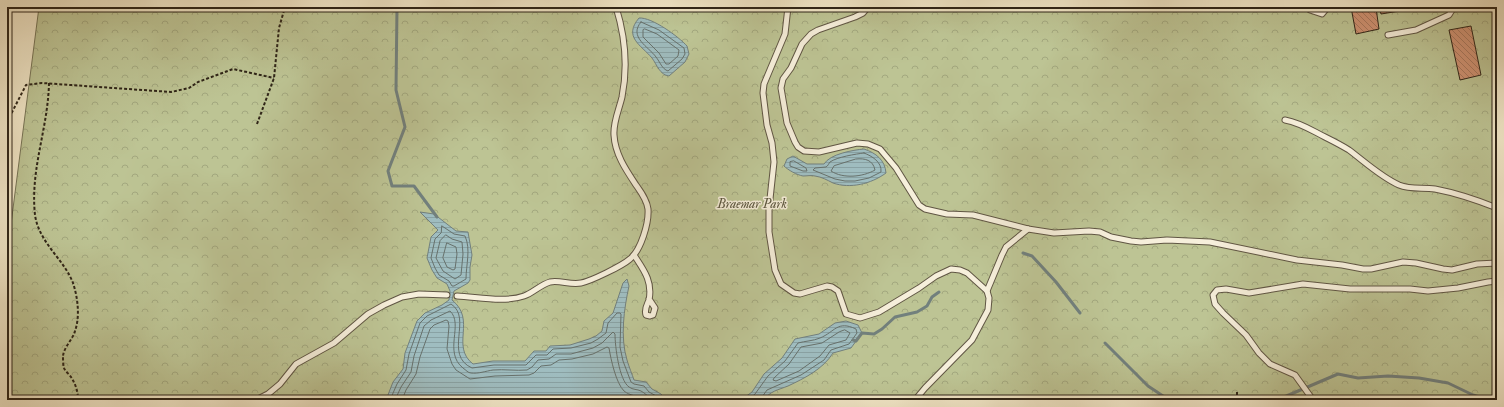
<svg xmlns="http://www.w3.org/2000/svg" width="1504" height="407" font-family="'IM FELL Double Pica',serif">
  <defs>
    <pattern id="park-crowns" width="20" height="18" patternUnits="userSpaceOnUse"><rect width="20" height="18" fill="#bdc494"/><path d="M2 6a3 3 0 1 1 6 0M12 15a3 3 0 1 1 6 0" fill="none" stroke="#a3a87f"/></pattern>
    <pattern id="water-rules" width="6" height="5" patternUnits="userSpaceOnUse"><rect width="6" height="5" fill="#9fbdc0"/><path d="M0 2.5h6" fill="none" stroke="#89a2a4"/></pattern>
    <pattern id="building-back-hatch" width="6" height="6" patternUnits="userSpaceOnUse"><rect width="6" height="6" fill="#d09374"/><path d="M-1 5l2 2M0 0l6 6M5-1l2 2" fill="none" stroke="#a9785e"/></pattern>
  </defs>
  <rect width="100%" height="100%" fill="#f1e7c8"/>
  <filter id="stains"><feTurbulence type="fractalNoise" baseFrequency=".005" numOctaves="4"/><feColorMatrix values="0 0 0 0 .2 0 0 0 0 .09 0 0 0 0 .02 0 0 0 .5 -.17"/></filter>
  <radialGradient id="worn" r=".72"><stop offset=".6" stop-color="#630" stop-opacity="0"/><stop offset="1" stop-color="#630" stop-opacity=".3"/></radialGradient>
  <polygon fill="url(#park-crowns)" stroke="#767456" points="39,7 1497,7 1497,400 7,400 7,255"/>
  <g fill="url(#water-rules)" stroke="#72807d">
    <path d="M639 18C652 17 679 37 687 46L689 54 685 62 669 76C660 75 657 65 652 58 641 45 623 37 639 18Z"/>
    <path d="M864 149C876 153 885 160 886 173 871 184 850 189 833 183 827 180 822 177 815 176 811 175 807 176 803 176 797 175 788 170 784 166L787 159 793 156 807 164H824C830 154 853 150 864 149Z"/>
    <path d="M420 212 434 214 456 231 468 232 472 255 470 267V280L468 283 454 291 452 300C477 320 450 346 473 364L493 361H525L534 351H546L550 346 570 345 589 339 596 336 602 331 604 321 613 313 623 283 627 279 629 286C624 309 620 337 627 360 629 367 632 374 634 380L646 382 652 389 661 394 666 400H386L393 382 403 369 405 353 417 321 425 313 442 305 449 300 450 291 447 284 437 278 432 270 427 258 431 237 438 230Z"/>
    <path d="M846 321 858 325 862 333 851 348 833 353C823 369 805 378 788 386 778 390 770 391 764 400H741L752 392 764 374 782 358 795 339 819 334 835 323Z"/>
  </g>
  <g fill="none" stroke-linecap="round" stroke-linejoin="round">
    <g stroke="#67716c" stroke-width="1">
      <path d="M641 22 659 30 684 48 685 54 682 59 668 71C662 69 660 62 656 57 649 47 628 37 641 22Z"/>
      <polygon points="645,29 657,34 679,50 678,56 669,64 666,64 659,53 643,37 643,30"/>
      <path d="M864 153C872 156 882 162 881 172L869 178 855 181H845L835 179 813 170 815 168 826 167C828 166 829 163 830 162 837 157 856 154 864 153Z"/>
      <path d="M856 159C865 158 873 160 875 170 863 177 843 179 831 171L834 166Z"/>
      <polygon points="794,161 806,168 807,171 803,171 790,166 790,162"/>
      <path d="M442 226 454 234 465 236C471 249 466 265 466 279L454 286H452L449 281 439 275 435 268 431 258 435 239 441 233Z"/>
      <polygon points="446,235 452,239 462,242 463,254 461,275 455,279 443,271 436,258 440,241"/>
      <polygon points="447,243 456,247 457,254 455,269 453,270 447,267 443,258"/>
      <polygon points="845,330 850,333 846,340 829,345 820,356 799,371 776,381 773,380 774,378 789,364 801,347 822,343 839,332"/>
      <path d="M390 400 397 384 406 370 409 354 420 323 427 316 451 304C473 318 443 355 472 368L494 365H526L536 355H547L553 349 571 348 591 343 598 339 606 333 608 323 617 313H620L621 314 620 347 623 361 631 382 634 384 644 386 649 392 658 397 661 400"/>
      <path d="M395 400 401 387 411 372 414 356 424 326 431 320 450 311C464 324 443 352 463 368 466 370 468 373 471 373 478 374 486 371 493 370 504 369 516 371 527 370L532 367 538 360 549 359 556 354H571L593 348 602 343 613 332 615 334C615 346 619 380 629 387 633 390 637 389 641 391 645 393 648 397 654 400"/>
      <path d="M402 400 406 390 416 374 420 357 430 329 434 325 446 320 448 321 449 326 447 349 452 364 456 370 470 379 495 376 529 375 534 373 541 366 551 365 559 360 572 359 593 354 607 347 609 348C611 360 616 383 624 391 630 396 637 395 642 400"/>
      <path d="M748 400 755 394 768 376 785 361 798 343C805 341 813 341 820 338 835 332 837 320 856 329L857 333 849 344 831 350 824 360 801 375 767 390 762 397 761 400"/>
    </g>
    <g stroke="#72807d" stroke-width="3">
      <polyline points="397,7 396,90 405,127 388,171 392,186 414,186 437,217"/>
      <polyline points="1023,253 1032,256 1056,282 1080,313"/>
      <polyline points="853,340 856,341 862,333 874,334 882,329 895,317 917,312 927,306 932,297 939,292"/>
      <polyline points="1105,343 1148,386 1166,398 1175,400"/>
      <polyline points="1277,400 1338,374 1358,378 1388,376 1419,378 1448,383 1473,395 1489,400"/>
    </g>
  </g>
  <g fill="url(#building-back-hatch)" stroke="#2f2518">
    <polygon points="1351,7 1424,7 1381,14 1379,7 1376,8 1379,29 1356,34"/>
    <polygon points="1471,26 1481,75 1460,80 1449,30"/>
  </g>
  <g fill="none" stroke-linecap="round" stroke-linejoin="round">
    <g stroke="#605644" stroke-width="7">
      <g id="lane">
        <polyline points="788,7 785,34 764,84 763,93 767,125 772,143 774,162 769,208 769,232 775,270 781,284 794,293 800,294 827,286 832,287 838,291 846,314 860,318 879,312 919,288 936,276 951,269 960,270 967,273 987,291 989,298 988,310 972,340 925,388 915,400"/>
        <polyline points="868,7 863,13 855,17 818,30 811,34 802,44 791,68 783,79 781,88 787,123 795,142 798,147 804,151 819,152 857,143 868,144 880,149 896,168 919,205 925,209 947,214 973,215 1028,229 1054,233 1089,231 1100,232 1111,237 1131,241 1141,242 1167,240 1210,242 1297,260 1342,265 1363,269 1371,269 1403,262 1416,263 1443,269 1452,270 1477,264 1497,263"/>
        <polyline points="1306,7 1310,10 1322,14 1327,8"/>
        <polyline points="1388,35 1416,30 1449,15 1454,7"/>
        <path d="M1285 120C1301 123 1311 130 1325 137 1333 141 1341 145 1349 150 1365 162 1381 177 1399 185 1411 190 1423 187 1435 189 1456 193 1477 200 1497 208"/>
        <path d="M634 255C643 269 653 281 649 300 647 305 644 309 646 315L650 316 653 315 655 308 649 299"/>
        <polyline points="987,291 1002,255 1006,247 1028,229"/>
        <path d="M457 296C478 297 504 303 524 296 533 293 540 285 550 282 560 280 570 285 581 283 591 281 622 266 630 259 641 250 649 223 648 209 647 200 641 192 636 185 626 170 615 154 614 135 613 122 619 110 622 97 628 67 625 36 616 7"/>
        <polyline points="256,400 268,394 280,384 296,364 334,343 368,314 384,305 402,297 419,294 447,295"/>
        <polyline points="1313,400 1295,375 1270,364 1259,353 1246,335 1223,313 1215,304 1213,295 1217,290 1226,289 1249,293 1303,284 1350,289 1410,289 1428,291 1458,288 1488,282 1497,281"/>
      </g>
    </g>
    <g stroke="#2f2518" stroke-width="2" stroke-dasharray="3 2" stroke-linecap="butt">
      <path d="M49 83C48 129 30 169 35 215 39 243 64 259 73 283 78 298 80 317 75 331 73 339 64 347 63 356 63 359 63 365 64 368 65 371 69 374 71 377 76 385 78 392 78 400"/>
      <polyline points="7,122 26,85 42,83 171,92 189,88 198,82 233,69 274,78"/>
      <polyline points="257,124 274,78 279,28 285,7"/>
      <polyline points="1237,392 1237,400"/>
    </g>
    <use href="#lane" stroke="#f6efdb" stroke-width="5"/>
  </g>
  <g text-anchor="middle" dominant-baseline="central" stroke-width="3" stroke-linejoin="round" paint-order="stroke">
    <g font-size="13" font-style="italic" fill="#5a553d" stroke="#f6efdb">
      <text x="752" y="204">Braemar Park</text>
    </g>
  </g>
  <rect width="1504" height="407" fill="none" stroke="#f1e7c8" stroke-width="24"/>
  <rect x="8" y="8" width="1488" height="391" fill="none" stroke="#2f2518" stroke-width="2"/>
  <rect x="12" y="12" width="1480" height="383" fill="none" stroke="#2f2518"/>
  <rect width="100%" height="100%" filter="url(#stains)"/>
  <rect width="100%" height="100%" fill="url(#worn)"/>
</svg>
